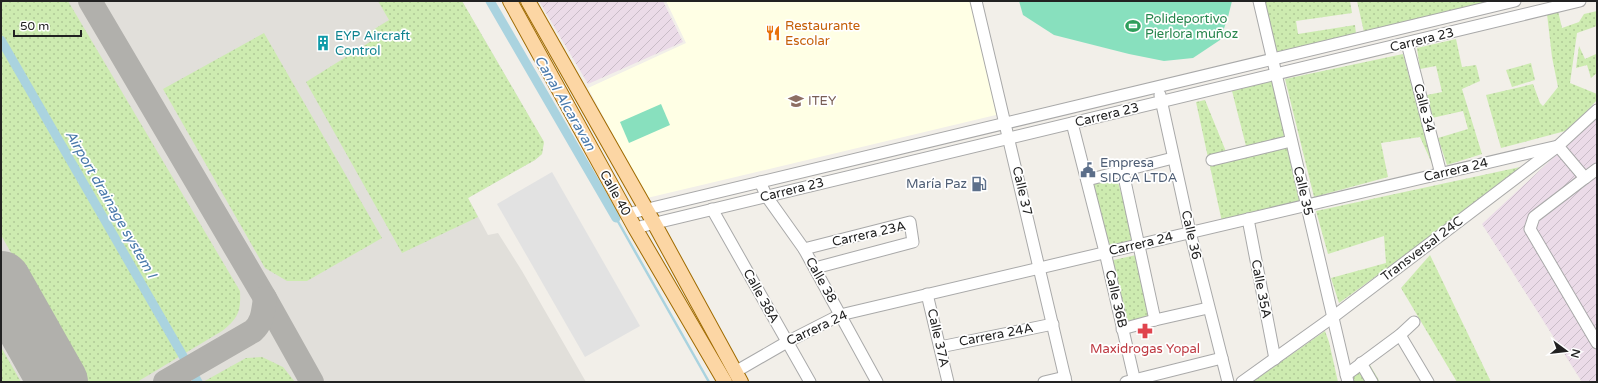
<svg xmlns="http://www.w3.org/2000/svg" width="1598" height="383" font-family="'Varela Round',sans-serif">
  <defs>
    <pattern id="industrial-furrows" width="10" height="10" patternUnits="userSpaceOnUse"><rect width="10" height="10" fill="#ebdbe8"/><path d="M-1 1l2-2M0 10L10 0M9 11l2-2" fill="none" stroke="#c9bcc7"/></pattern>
    <pattern id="grass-dots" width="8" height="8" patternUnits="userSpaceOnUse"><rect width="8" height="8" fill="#cdebb0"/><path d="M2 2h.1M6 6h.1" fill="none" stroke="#b0c997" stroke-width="1.8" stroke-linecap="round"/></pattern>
  </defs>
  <rect width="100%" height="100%" fill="#f2efe9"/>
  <g fill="url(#industrial-furrows)">
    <polygon points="539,1 663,1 683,42 588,84"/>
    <polygon points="1597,117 1597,382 1582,382 1482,224"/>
  </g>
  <polygon fill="#ffffe5" points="666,1 971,1 1000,114 647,198 588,88 686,43"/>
  <polygon fill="#e1dfda" points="1,1 462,1 544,142 542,154 535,160 468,198 488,235 498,233 522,271 586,382 1,382"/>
  <g fill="url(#grass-dots)">
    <path d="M1 1H68L240 291C241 312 238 318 222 331L137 382H90L79 374 1 235Z"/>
    <polygon points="378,1 462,1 544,142 542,154 535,160 468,198 478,217 402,253 306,82 373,40 368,33 389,20"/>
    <polygon points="1263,1 1350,1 1352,13 1296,21 1298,34 1355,25 1356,34 1275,53"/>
    <polygon points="1357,1 1490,1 1364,32"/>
    <polygon points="1558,11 1562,28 1579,22 1584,14 1597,11 1597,26 1577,33 1570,83 1597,94 1597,100 1569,130 1501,148 1486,95 1533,84 1540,103 1543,106 1558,87 1552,57 1547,14"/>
    <polygon points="264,33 382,238 307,281 287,281 265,268 163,89"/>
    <polygon points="1456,39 1462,67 1476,65 1480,81 1462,89 1482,154 1447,165 1438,138 1468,129 1463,111 1432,118 1427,95 1442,92 1436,66 1420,69 1417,48"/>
    <polygon points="1579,46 1585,59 1596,54 1597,73 1591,78 1587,65 1576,68"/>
    <polygon points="1403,54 1434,168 1420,137 1381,143 1388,177 1314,197 1285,79"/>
    <polygon points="1531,63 1535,80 1512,87 1506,70"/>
    <polygon points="1272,81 1301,203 1222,222 1196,102 1205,100 1227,154 1246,146 1232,91"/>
    <polygon points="1530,165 1339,303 1331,278 1386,263 1384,236 1328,254 1316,211"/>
    <polygon points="1117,178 1134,241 1107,248 1090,185"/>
    <polygon points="1136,255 1150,320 1124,326 1109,261"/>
    <polygon points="1430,255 1491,382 1457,382 1401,288"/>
    <polygon points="1325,331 1329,342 1338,382 1252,382"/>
    <polygon points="1,347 21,382 1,382"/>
    <polygon points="262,357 283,367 295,382 203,382 246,358"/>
    <polygon points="1370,365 1380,382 1352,382 1351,377"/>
  </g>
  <g fill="#88e0be">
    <polygon points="1019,1 1232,1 1228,17 1220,40 1193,58 1164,61 1129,54 1054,35 1023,15"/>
    <polygon points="661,104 670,125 629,143 620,122"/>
  </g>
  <polygon fill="#e2e2e2" points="552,172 640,326 585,357 497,204"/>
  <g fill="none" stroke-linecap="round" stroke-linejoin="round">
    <polyline stroke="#aad3df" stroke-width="2.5" points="616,218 709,382"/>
    <g stroke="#aad3df" stroke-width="9">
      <polyline points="490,1 616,218"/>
      <polyline points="1,40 198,382"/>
    </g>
    <g stroke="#b1b0ac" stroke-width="24">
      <polyline points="90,1 265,298 312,382"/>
      <path d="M165 382 253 331C263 322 263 311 265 298"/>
    </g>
    <polyline stroke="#b1b0ac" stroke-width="60" points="1,281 58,382"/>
    <g stroke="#a9a9a9" stroke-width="13">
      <g id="minor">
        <polyline points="976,1 1066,382"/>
        <polyline points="1259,1 1348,382"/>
        <polyline points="1407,43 1441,174"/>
        <polyline points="1160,95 1190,232 1228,382"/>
        <polyline points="1072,123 1105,252 1135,382"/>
        <polyline points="1212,160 1291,141"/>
        <polyline points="1123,172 1155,320"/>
        <polyline points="1585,178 1534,217 1530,229 1597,343"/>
        <polyline points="1087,180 1173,158"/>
        <polyline points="760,182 767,197 804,249 877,382"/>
        <polyline points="712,209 810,382"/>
        <polyline points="627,214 1515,1"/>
        <polyline points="1248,219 1275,359"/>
        <polyline points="635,228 1580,1"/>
        <polyline points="804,249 910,222 913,242 815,268"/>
        <polyline points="927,294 948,382"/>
        <polyline points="1122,329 1155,320 1208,308"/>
        <polyline points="1400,335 1428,382"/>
        <polyline points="940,347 1053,324"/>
        <polyline points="1361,363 1372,382"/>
        <polyline points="735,372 787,342 840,315 1558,146 1585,178 1597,169"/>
        <polyline points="1346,375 1400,335 1414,322"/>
        <polyline points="1044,382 1065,377"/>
        <polyline points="1126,382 1222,358"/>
        <polyline points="1242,382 1333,317 1558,146 1597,110"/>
      </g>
    </g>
    <g stroke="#a06b00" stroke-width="16">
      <g id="major">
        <polyline points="510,1 635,228 725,382"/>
        <polyline points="528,1 654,223 741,382"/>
      </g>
    </g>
    <use href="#minor" stroke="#fff" stroke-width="11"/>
    <use href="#major" stroke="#fcd6a4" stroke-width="14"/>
  </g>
  <defs>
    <g id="stadium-bare" transform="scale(1.2)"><path d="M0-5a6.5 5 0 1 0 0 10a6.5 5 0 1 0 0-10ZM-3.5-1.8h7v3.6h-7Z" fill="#2e9e5b" stroke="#fff" stroke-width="2.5" paint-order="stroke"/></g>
    <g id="restaurant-bare" transform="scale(1.2)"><path d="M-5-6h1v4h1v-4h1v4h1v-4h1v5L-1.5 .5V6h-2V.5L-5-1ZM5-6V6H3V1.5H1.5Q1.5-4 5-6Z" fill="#e8710a" stroke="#fff" stroke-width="2.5" paint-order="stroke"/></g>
    <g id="building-bare" transform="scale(1.2)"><path d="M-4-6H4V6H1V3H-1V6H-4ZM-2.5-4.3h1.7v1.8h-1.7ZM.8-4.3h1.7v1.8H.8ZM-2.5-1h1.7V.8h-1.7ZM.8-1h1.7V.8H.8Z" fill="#0f9aa8" stroke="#fff" stroke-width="2.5" paint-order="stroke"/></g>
    <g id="school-bare" transform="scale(1.2)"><path d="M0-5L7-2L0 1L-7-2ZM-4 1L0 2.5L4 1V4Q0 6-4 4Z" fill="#8d6e63" stroke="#fff" stroke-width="2.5" paint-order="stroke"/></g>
    <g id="civic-bare" transform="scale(1.2)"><path d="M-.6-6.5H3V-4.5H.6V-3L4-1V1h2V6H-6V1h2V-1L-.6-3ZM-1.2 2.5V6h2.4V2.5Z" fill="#5c6f8a" stroke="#fff" stroke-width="2.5" paint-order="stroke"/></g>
    <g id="fuel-bare" transform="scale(1.2)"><path d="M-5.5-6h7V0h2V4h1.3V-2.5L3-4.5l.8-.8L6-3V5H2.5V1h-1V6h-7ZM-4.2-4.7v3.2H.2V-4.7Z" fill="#5c6f8a" stroke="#fff" stroke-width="2.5" paint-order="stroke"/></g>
    <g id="pharmacy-bare" transform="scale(1.2)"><path d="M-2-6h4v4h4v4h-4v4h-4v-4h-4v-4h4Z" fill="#e0444e" stroke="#fff" stroke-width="2.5" paint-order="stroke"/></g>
  </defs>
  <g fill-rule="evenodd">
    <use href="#stadium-bare" x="1133" y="26"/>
    <use href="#restaurant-bare" x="773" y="33"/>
    <use href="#building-bare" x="323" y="43"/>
    <use href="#school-bare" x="796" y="101"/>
    <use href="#civic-bare" x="1088" y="170"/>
    <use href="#fuel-bare" x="979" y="184"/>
    <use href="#pharmacy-bare" x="1145" y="331"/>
  </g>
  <g text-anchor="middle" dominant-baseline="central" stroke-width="3.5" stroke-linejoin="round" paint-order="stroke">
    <g font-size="13" fill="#27864d" stroke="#fff" text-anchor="start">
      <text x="1145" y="19">Polideportivo<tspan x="1145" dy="15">Pierlora muñoz</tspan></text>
    </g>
    <g font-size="13" fill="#c56008" stroke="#fff" text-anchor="start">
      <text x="785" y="26">Restaurante<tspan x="785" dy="15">Escolar</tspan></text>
    </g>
    <g font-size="13" fill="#0d838f" stroke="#fff" text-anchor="start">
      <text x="335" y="36">EYP Aircraft<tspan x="335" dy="15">Control</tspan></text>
    </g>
    <g font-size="13" fill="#222" stroke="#fff">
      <text transform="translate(1422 40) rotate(-14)">Carrera 23</text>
      <text transform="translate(1424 108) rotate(75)">Calle 34</text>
      <text transform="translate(1107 115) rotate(-14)">Carrera 23</text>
      <text transform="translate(1456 170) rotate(-13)">Carrera 24</text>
      <text transform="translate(792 190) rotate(-14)">Carrera 23</text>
      <text transform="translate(1022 191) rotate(77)">Calle 37</text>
      <text transform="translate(1303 191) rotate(77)">Calle 35</text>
      <text transform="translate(615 193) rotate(61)">Calle 40</text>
      <text transform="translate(869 234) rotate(-13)">Carrera 23A</text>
      <text transform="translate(1191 235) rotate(77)">Calle 36</text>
      <text transform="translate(1141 244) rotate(-13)">Carrera 24</text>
      <text transform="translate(1422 249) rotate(-37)">Transversal 24C</text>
      <text transform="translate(821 280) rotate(61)">Calle 38</text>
      <text transform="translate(1261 289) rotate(79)">Calle 35A</text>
      <text transform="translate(761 296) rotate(61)">Calle 38A</text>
      <text transform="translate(1116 299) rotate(77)">Calle 36B</text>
      <text transform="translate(817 328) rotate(-25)">Carrera 24</text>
      <text transform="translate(996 335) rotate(-11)">Carrera 24A</text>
      <text transform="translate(938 338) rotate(77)">Calle 37A</text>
    </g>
    <g font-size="13" fill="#785e54" stroke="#fff" text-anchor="start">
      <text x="808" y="101">ITEY</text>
    </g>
    <g font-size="13" fill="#4e5e75" stroke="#fff" text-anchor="start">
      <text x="1100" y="163">Empresa<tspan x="1100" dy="15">SIDCA LTDA</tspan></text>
      <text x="967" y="184" text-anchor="end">María Paz</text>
    </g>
    <g font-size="13" fill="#be3a42" stroke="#fff">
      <text x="1145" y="349">Maxidrogas Yopal</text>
    </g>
    <g font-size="14" font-style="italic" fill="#4a7aab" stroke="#fff">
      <text transform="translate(565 103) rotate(60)">Canal Alcaravan</text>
      <text transform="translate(111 204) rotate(60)">Airport drainage system I</text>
    </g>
  </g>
  <rect width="1598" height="383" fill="none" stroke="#222222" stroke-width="4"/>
  <g transform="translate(1566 351) rotate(105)" stroke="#ffffff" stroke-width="3" paint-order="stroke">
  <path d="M0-3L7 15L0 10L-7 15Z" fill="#222222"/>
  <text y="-6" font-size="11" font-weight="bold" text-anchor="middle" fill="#222222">N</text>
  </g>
  <path d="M14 30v6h67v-6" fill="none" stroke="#222222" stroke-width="2"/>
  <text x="20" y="30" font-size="12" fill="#222222" stroke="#ffffff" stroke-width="3" paint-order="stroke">50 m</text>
</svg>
